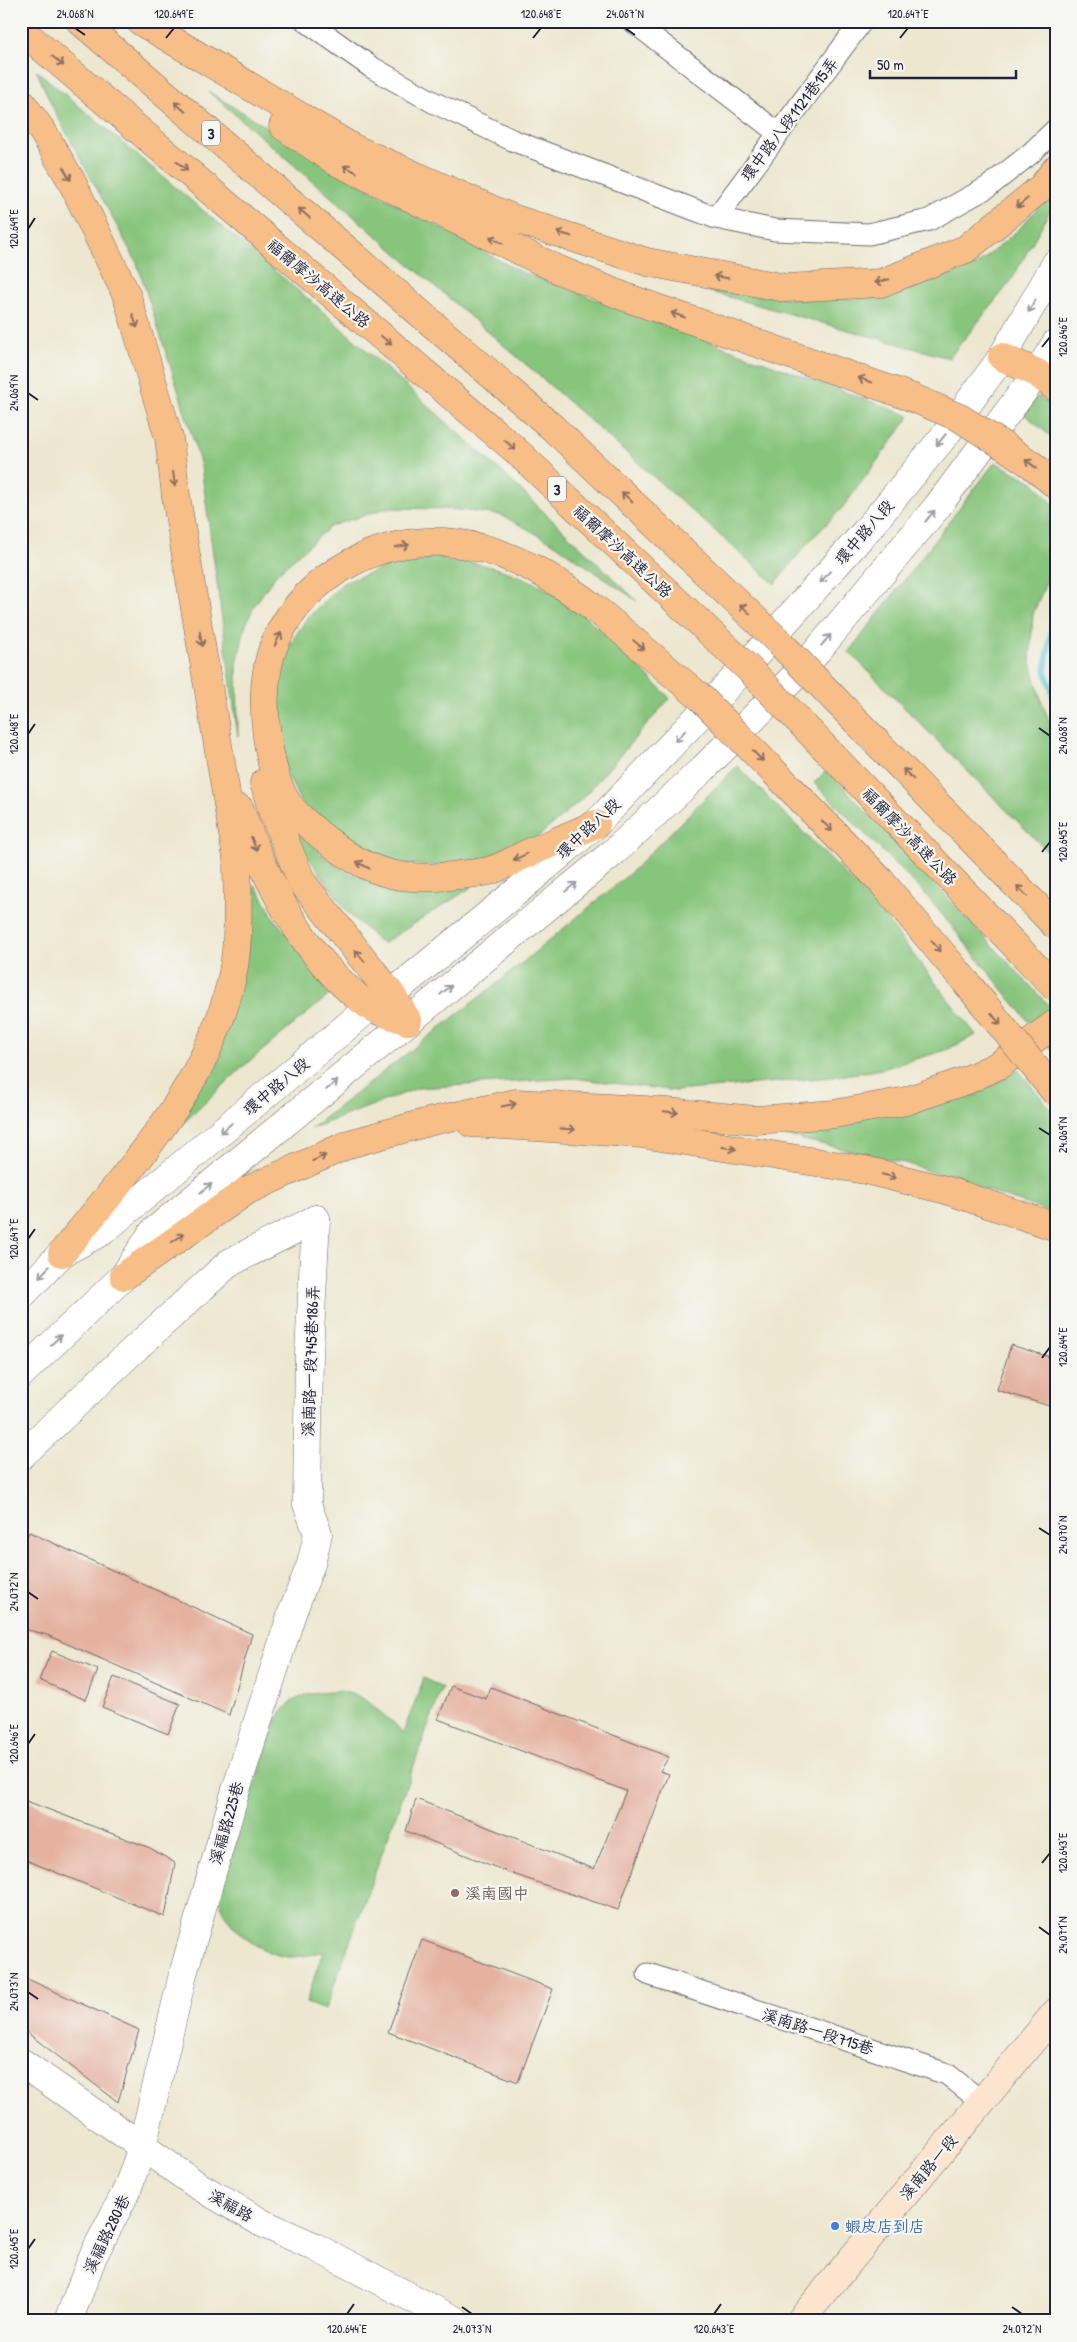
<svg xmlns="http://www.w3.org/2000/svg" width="1077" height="2342" font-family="'Patrick Hand','LXGW WenKai TC',sans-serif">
  <rect width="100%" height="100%" fill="#f6f6f2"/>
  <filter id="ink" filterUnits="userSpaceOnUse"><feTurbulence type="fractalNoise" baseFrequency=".02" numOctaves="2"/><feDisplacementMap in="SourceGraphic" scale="10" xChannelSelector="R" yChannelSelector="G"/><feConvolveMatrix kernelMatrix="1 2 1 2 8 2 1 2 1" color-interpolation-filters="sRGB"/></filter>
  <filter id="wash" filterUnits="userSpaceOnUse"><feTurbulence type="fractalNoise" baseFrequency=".0096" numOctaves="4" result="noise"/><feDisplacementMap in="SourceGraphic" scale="20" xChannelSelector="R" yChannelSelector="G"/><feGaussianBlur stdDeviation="1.12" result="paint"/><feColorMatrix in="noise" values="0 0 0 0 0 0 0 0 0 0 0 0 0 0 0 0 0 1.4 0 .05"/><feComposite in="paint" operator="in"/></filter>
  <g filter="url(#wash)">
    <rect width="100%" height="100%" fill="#ede7cf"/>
    <g fill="#87c57b" stroke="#54745b">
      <polygon points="36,70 320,309 503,473 637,601 552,542 501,515 450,509 387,508 331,526 277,573 254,606 245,627 237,664 238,736 201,466 181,399 137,263 52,106"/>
      <polygon points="209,92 382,196 519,271 910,416 844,506 806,545 775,584 544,380"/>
      <polygon points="1056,187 1056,200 1011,281 949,358 707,291 805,299 883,298 977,265 1019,229"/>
      <polygon points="1038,396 1056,411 1056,441 1022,412"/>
      <polygon points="995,462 1033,482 1056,507 1056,567 1048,578 1033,614 1030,659 1042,703 1056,738 1056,860 849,652"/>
      <path d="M439 556C474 562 509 569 541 586 586 609 633 663 670 698L581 800 533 841 464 867 398 864 375 856 306 813 285 770 277 701 281 668 289 646 307 618 343 583 391 565Z"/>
      <polygon points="737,766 871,900 976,1035 946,1050 882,1069 833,1077 676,1091 574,1078 418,1088 310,1129 500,981 628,875"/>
      <polygon points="827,770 1056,1013 1056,1055 927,896 814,783"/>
      <path d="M282 806C299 828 316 854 339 868 367 886 438 884 472 887L382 944 348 913 301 847Z"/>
      <polygon points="255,884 275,920 334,991 245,1065 174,1132 247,950"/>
      <polygon points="1018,1070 1056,1115 1056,1214 905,1163 768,1132 975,1095"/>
      <path d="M424 1678 442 1688 325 2010 306 2003 323 1951C311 1955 300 1957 288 1957 266 1955 238 1936 227 1918 222 1911 221 1903 218 1896L277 1718 292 1701 308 1694 341 1691 361 1697 394 1723 403 1733Z"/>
    </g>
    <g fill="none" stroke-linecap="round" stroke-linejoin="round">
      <polyline stroke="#60c7dd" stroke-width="5.5" points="1056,600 1045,670 1056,704"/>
    </g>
    <g id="blocks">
      <g fill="#e5b2a0">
        <polygon points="1011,1345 1056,1359 1056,1408 997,1390"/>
        <polygon points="29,1532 252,1634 229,1715 47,1635 21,1628 21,1551"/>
        <polygon points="52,1651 98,1670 86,1700 39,1680"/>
        <polygon points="114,1677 180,1704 168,1734 102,1707"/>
        <polygon points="451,1686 486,1699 491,1687 669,1757 660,1771 669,1774 618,1910 510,1873 406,1831 416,1799 594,1869 626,1791 438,1719"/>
        <polygon points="21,1799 150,1848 175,1863 165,1917 21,1858"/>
        <polygon points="422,1940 553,1989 518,2082 388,2032"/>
        <polygon points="21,1976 139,2030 118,2102 21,2028"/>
      </g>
    </g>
  </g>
  <g filter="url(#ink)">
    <use href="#blocks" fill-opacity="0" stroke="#69676f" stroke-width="1"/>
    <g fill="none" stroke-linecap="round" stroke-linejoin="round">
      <g stroke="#69676f" stroke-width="23">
        <g id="minor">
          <polyline points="306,21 371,67 433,102 512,140 716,218 775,230 869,234 929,220 988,187 1030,154 1056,129"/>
          <polyline points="632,21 778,133"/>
          <polyline points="716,218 862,21"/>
          <polyline points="648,1974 947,2074 982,2102"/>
        </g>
      </g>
      <g stroke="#69676f" stroke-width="29">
        <g id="tertiary">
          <polyline points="21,1296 62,1253 103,1231 370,1007 391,994 522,887 596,824 738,675 866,531 946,434 1002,357 1056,263"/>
          <polyline points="21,1374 124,1276 153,1232 615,851 703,769 803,668 937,507 1037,373 1056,343"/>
          <polyline points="21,1456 129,1354 229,1263 316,1219"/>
          <polyline points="21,2062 197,2185 262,2223 313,2246 456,2321"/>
          <polyline points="68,2321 93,2256 127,2190 142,2147 183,1974 235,1793 292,1613 311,1564 318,1534 307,1504 309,1353 316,1219"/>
        </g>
      </g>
      <g stroke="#69676f" stroke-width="29">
        <polyline id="secondary" points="800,2321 1056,2012"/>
      </g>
      <g stroke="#69676f" stroke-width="29">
        <g id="motorway">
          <polyline points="80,21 341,245"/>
          <polyline points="140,21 353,148 512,218 647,262 786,288 881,283 966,249 1042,187 1056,169"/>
          <path d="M21 102 43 132 71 180 127 296 169 438 176 496 237 858C237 895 240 936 233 972 211 1084 131 1167 62 1253"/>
          <polyline points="283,126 337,162 557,269 625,297 911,397"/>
          <polyline points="1002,357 1037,373 1056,388"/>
          <polyline points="1004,446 1032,465 1056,485"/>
          <polyline points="264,783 272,810 302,882 391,994 408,1021"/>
          <polyline points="793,791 880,880 965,981"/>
          <path d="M240 809C267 882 304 959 369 1006 379 1013 396 1016 408 1021"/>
          <path d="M596 824C572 835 547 845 522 856 512 861 500 868 489 871 479 873 468 874 458 875 407 882 373 876 332 844 317 833 301 820 289 805 275 786 271 760 267 737 263 706 263 670 276 640 306 574 383 534 454 543 509 549 559 580 602 614"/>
          <polyline points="471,1123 642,1134 865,1170 946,1190 1056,1227"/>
          <polyline points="124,1276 248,1190 349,1144 432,1121 516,1103 645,1110 756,1120 834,1114 906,1101 967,1080 999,1065 1056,1023"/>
        </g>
      </g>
      <use href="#minor" stroke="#fff" stroke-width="21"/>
      <use href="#tertiary" stroke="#fff" stroke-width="28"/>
      <use href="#secondary" stroke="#fce5cf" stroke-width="28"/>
      <use href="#motorway" stroke="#f7be88" stroke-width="28"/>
      <g stroke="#69676f" stroke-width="29" stroke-linecap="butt">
        <g id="motorway-bridge">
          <polyline points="21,30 513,448 750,670 1056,988"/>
          <polyline points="341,245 553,428 777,640 1056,926"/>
          <polyline points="911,397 960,418 1004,446"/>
          <polyline points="602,614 701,698 793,791"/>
          <polyline points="965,981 1056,1093"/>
        </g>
      </g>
      <use href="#motorway-bridge" stroke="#f7be88" stroke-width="28"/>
    </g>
    <defs><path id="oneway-shaft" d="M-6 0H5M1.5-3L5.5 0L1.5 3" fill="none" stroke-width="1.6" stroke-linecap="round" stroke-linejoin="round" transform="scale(1.25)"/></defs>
    <g stroke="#8c7062">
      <use href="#oneway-shaft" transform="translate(58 61) rotate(40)"/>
      <use href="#oneway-shaft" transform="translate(180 107) rotate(-139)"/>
      <use href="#oneway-shaft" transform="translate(182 166) rotate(40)"/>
      <use href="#oneway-shaft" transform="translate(350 169) rotate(-153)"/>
      <use href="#oneway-shaft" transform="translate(67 174) rotate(60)"/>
      <use href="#oneway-shaft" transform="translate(1022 203) rotate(141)"/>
      <use href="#oneway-shaft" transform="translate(304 213) rotate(-139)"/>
      <use href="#oneway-shaft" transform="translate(564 234) rotate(-163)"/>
      <use href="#oneway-shaft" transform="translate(496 240) rotate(-154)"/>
      <use href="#oneway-shaft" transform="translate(721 277) rotate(-170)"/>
      <use href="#oneway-shaft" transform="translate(882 281) rotate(166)"/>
      <use href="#oneway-shaft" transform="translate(678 315) rotate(-161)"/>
      <use href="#oneway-shaft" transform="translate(135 321) rotate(72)"/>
      <use href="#oneway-shaft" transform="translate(386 340) rotate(40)"/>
      <use href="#oneway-shaft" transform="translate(865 380) rotate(-160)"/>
      <use href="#oneway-shaft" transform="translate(510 445) rotate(41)"/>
      <use href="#oneway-shaft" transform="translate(1031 464) rotate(-144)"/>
      <use href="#oneway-shaft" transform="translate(174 479) rotate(83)"/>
      <use href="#oneway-shaft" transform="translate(627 497) rotate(-137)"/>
      <use href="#oneway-shaft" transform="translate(402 546) rotate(-9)"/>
      <use href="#oneway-shaft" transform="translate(745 609) rotate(-137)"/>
      <use href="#oneway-shaft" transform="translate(201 639) rotate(80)"/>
      <use href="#oneway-shaft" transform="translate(278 639) rotate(-64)"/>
      <use href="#oneway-shaft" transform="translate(639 645) rotate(40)"/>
      <use href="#oneway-shaft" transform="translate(758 756) rotate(45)"/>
      <use href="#oneway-shaft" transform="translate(908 774) rotate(-134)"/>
      <use href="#oneway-shaft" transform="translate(827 826) rotate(46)"/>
      <use href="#oneway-shaft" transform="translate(254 844) rotate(68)"/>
      <use href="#oneway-shaft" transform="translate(520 857) rotate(156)"/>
      <use href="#oneway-shaft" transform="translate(363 865) rotate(-152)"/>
      <use href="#oneway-shaft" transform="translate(1022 891) rotate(-134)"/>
      <use href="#oneway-shaft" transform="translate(936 946) rotate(50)"/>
      <use href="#oneway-shaft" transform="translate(360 956) rotate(-129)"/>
      <use href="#oneway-shaft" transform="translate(996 1019) rotate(51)"/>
      <use href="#oneway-shaft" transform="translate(509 1105) rotate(-11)"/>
      <use href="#oneway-shaft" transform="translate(671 1112) rotate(6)"/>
      <use href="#oneway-shaft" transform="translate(568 1129) rotate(4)"/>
      <use href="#oneway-shaft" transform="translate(729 1148) rotate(10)"/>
      <use href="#oneway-shaft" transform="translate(319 1158) rotate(-24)"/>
      <use href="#oneway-shaft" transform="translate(889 1176) rotate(14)"/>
      <use href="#oneway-shaft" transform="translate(178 1238) rotate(-35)"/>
    </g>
    <g stroke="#9c9ca7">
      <use href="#oneway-shaft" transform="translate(1032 306) rotate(120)"/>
      <use href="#oneway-shaft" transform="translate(941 440) rotate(129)"/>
      <use href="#oneway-shaft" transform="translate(930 516) rotate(-50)"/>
      <use href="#oneway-shaft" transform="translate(825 577) rotate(131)"/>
      <use href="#oneway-shaft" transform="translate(826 640) rotate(-50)"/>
      <use href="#oneway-shaft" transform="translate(680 736) rotate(134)"/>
      <use href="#oneway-shaft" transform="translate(571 887) rotate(-39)"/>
      <use href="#oneway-shaft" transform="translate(446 990) rotate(-39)"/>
      <use href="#oneway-shaft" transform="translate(332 1085) rotate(-40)"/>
      <use href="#oneway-shaft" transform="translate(226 1128) rotate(140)"/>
      <use href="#oneway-shaft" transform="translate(206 1188) rotate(-39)"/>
      <use href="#oneway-shaft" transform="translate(44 1272) rotate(133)"/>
      <use href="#oneway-shaft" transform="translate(56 1340) rotate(-44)"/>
    </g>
  </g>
  <path fill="none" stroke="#22223b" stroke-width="2" d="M75 28 85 35M625 28 635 35M166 38 174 28M533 38 541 28M900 38 908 28M28 229 35 218M1042 347 1050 337M28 393 38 400M1039 728 1050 736M28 734 35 724M1042 852 1050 842M1039 1128 1050 1135M28 1239 35 1229M1042 1358 1050 1347M1039 1528 1050 1535M28 1592 38 1599M28 1744 35 1734M1042 1863 1050 1853M1039 1927 1050 1935M28 1992 38 1999M28 2249 35 2239M462 2307 472 2314M1012 2307 1022 2314M347 2314 354 2304M714 2314 721 2304"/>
  <circle fill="#8d6e63" stroke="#f6f6f2" stroke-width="2" cx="455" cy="1893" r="5"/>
  <circle fill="#3f7fe0" stroke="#f6f6f2" stroke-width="2" cx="835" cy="2226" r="5"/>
  <g text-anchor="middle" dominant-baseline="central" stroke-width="4.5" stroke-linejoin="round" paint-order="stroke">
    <g fill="#f6f6f2" stroke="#626272" stroke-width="1">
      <rect x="202" y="120.5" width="18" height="25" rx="4"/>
      <rect x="548" y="476.5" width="18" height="25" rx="4"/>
    </g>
    <g font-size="15" font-weight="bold" fill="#22223b">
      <text x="211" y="133">3</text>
      <text x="557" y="489">3</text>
    </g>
    <g font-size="16" fill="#22223b" stroke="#f6f6f2">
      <text transform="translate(789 119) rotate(-53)">環中路八段1121巷15弄</text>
      <text transform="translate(319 283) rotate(40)">福爾摩沙高速公路</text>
      <text transform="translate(864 532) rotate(-49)">環中路八段</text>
      <text transform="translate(623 551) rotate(43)">福爾摩沙高速公路</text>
      <text transform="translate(588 828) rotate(-43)">環中路八段</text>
      <text transform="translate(910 836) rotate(46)">福爾摩沙高速公路</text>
      <text transform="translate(276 1086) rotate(-40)">環中路八段</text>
      <text transform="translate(310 1361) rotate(-88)">溪南路一段745巷186弄</text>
      <text transform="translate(226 1823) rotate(-74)">溪福路225巷</text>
      <text transform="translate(818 2031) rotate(18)">溪南路一段715巷</text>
      <text transform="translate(928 2167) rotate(-50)">溪南路一段</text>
      <text transform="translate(231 2205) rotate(30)">溪福路</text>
      <text transform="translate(106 2234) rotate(-64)">溪福路280巷</text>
    </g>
    <g font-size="16" fill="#785e54" stroke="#f6f6f2" text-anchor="start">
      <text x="465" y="1893">溪南國中</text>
    </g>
    <g font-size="16" fill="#366cbe" stroke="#f6f6f2" text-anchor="start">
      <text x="845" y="2226">蝦皮店到店</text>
    </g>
  </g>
  <rect width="1077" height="2342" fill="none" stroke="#f6f6f2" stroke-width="55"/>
  <path d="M870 70v8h146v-8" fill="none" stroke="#22223b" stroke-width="2.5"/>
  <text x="877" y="70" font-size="15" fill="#22223b" stroke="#f6f6f2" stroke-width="4" paint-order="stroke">50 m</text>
  <rect x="28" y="28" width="1022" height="2286" fill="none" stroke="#22223b" stroke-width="2"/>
  <g font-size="12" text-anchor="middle" fill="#22223b">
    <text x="75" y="18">24.068°N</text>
    <text x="174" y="18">120.649°E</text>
    <text x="541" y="18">120.648°E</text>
    <text x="625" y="18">24.067°N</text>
    <text x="908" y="18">120.647°E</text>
    <text transform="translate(14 229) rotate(-90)" y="4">120.649°E</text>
    <text transform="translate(1063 337) rotate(-90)" y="4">120.646°E</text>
    <text transform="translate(14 393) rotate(-90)" y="4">24.069°N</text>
    <text transform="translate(14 734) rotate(-90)" y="4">120.648°E</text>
    <text transform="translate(1063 736) rotate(-90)" y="4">24.068°N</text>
    <text transform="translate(1063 842) rotate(-90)" y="4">120.645°E</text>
    <text transform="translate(1063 1135) rotate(-90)" y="4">24.069°N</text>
    <text transform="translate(14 1239) rotate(-90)" y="4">120.647°E</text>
    <text transform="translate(1063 1347) rotate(-90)" y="4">120.644°E</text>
    <text transform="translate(1063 1535) rotate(-90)" y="4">24.070°N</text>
    <text transform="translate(14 1592) rotate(-90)" y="4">24.072°N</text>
    <text transform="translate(14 1744) rotate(-90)" y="4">120.646°E</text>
    <text transform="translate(1063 1853) rotate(-90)" y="4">120.643°E</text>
    <text transform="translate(1063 1935) rotate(-90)" y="4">24.071°N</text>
    <text transform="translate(14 1992) rotate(-90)" y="4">24.073°N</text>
    <text transform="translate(14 2249) rotate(-90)" y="4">120.645°E</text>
    <text x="347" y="2333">120.644°E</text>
    <text x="472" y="2333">24.073°N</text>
    <text x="714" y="2333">120.643°E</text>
    <text x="1022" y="2333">24.072°N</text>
  </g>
</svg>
